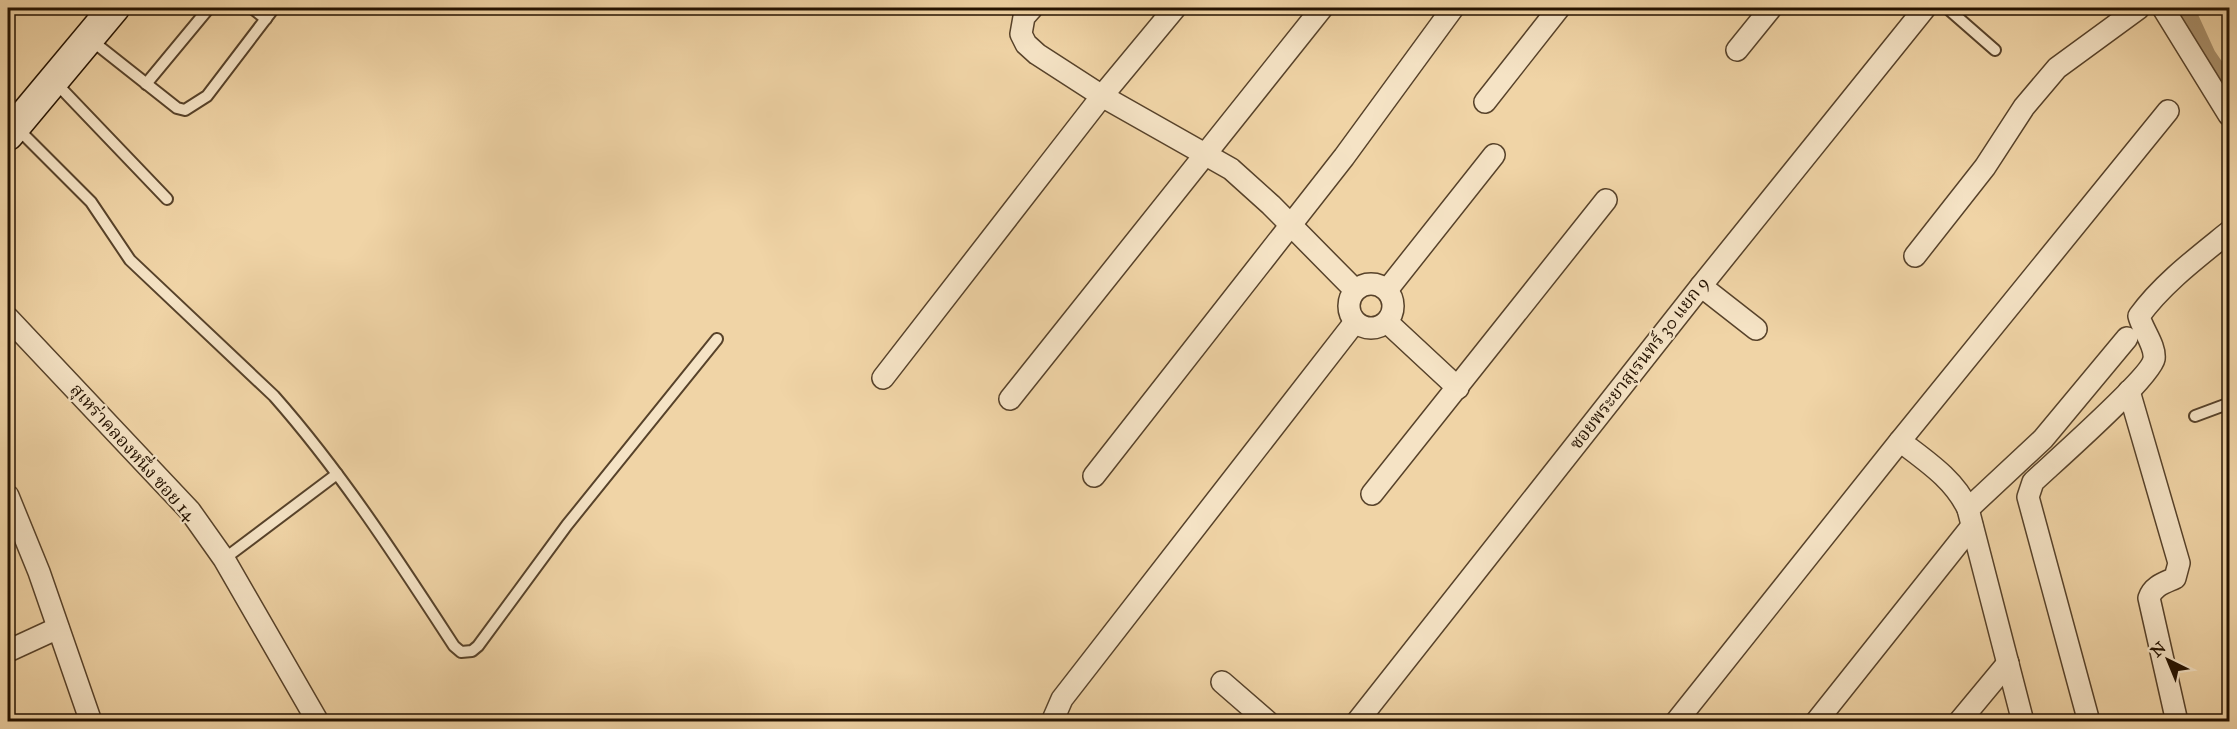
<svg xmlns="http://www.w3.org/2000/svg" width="2237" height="729" font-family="'IM FELL Great Primer','Noto Serif Thai',serif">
  <rect width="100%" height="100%" fill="#f0d4a6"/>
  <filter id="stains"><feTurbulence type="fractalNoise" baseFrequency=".00333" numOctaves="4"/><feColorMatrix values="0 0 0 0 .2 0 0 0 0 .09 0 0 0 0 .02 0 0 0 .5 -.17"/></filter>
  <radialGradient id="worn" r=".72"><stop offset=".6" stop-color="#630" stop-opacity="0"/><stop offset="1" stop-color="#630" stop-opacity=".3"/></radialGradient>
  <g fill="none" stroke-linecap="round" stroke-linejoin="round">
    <polyline stroke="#ab926e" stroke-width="20" points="2184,8 2206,56 2230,91"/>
    <g stroke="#57422a" stroke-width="14">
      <g id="lane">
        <polyline points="252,8 266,19"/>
        <polyline points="1947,8 1995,50"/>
        <polyline points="91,40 177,108 185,110 207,96 274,8"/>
        <polyline points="55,82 167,199"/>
        <polyline points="146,84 209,8"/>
        <path d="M17 128 91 202 130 260 274 396C342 473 398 560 454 646L461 652 472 651 478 646 567 525 717 339"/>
        <polyline points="2195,416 2230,403"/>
        <polyline points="224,559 337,474"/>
      </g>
    </g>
    <g stroke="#57422a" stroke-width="24">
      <g id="street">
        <polyline points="1032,8 1024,17 1021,34 1026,44 1037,54 1102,96 1231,169 1271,205 1355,290"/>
        <polyline points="2163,8 2229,115"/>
        <polyline points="1737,50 1771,8"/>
        <polyline points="1485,102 1559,8"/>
        <polyline points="1915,256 1985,167 2024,107 2057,68 2139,8"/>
        <circle cx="1371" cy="306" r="22"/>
        <polyline points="1701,286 1756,329"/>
        <polyline points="1387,290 1494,155"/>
        <polyline points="8,318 190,511 224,559 318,722"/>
        <polyline points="1387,322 1458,388"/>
        <polyline points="883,378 1102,96 1175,8"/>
        <path d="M2129 391 2179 563 2175 578C2164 583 2153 586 2149 598L2177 722"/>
        <polyline points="1010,399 1322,8"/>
        <polyline points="1900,441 2168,111"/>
        <polyline points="1094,476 1344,157 1453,8"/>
        <polyline points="1372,494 1606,200"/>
        <polyline points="8,496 39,572 91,722"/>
        <polyline points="1968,509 2043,439 2127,338"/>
        <polyline points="8,651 58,628"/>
        <polyline points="1222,682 1268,722"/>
        <polyline points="1052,722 1062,699 1355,322"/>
        <polyline points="1357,722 1701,286 1925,8"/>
        <path d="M1676 722 1900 441C1926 461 1954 479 1968 509L2023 722"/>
        <polyline points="1816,722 1972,526"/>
        <polyline points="1959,722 2008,663"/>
        <path d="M2089 722 2028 497 2033 482C2052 464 2151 377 2154 359 2156 346 2142 329 2139 316 2163 283 2198 257 2230 231"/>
      </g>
    </g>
    <g stroke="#241200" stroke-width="33">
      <polyline id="secondary" points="8,135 114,8"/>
    </g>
    <use href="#lane" stroke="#f5e3c5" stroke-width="10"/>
    <use href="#street" stroke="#f5e3c5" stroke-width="21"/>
    <use href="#secondary" stroke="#f5e3c5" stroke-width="30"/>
  </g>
  <g text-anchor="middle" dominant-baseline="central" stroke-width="4.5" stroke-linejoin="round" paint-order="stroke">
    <g font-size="18" fill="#241200" stroke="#f5e3c5">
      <text transform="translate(1639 363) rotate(-52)">ซอยพระยาสุเรนทร์ 30 แยก 9</text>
      <text transform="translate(133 452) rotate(48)">สุเหร่าคลองหนึ่ง ซอย 14</text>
    </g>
  </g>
  <rect width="2237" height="729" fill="none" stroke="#f0d4a6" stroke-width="30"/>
  <rect x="9" y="9" width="2219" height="711" fill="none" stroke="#241200" stroke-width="3"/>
  <rect x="15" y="15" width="2207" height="699" fill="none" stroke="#241200" stroke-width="1.5"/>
  <g transform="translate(2168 660) rotate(317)" stroke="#f5e3c5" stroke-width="4.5" paint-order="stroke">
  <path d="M0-4.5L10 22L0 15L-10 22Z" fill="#241200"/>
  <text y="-9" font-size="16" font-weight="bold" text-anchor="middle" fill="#241200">N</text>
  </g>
  <rect width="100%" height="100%" filter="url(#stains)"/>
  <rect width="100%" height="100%" fill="url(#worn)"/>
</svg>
